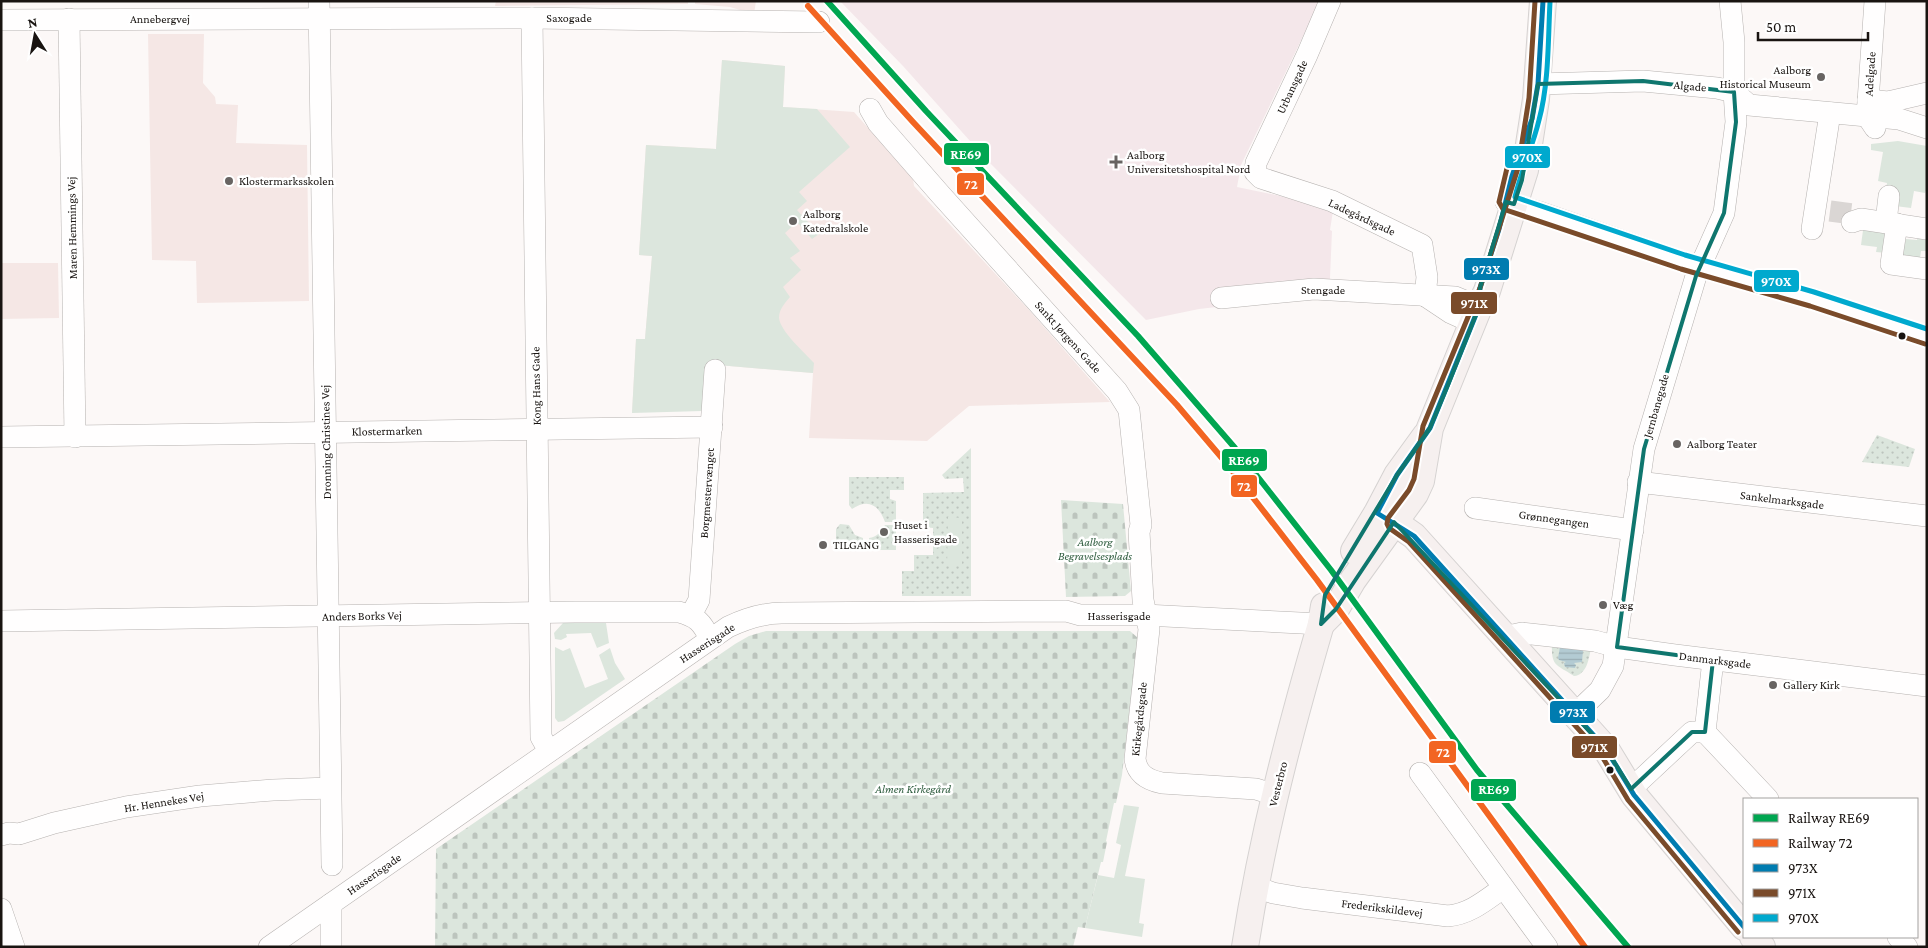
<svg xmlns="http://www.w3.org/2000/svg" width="1928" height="948" font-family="'Crimson Pro',serif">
  <defs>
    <pattern id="grass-dots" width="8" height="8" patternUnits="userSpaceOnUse" patternTransform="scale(1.25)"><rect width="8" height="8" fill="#dce6dd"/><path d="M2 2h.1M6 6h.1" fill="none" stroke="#bcc4bd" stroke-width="1.8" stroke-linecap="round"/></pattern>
    <pattern id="cemetery-stones" width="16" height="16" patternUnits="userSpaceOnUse" patternTransform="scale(1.25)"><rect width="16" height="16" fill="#dce6dd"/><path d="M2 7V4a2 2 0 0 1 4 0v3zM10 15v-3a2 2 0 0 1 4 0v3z" fill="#bcc4bd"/></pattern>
    <pattern id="water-rules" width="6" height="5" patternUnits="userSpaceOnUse" patternTransform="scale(1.25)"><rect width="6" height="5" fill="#b3cbd3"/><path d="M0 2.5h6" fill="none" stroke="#99adb4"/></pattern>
  </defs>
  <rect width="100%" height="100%" fill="#fcf8f7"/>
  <g fill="#f5e7e5">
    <polygon points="496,1 688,1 688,4 495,6"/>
    <polygon points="695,1 756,1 754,14 730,7 695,4"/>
    <polygon points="148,34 204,34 203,83 215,97 216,104 238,105 236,143 307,145 309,301 197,303 196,261 152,260"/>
    <polygon points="722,60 785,66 783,107 854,112 913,179 914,186 1029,310 1110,402 969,406 927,441 809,438 813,373 706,364 632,413 636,339 645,339 652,256 639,255 646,145 716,149"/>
    <polygon points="1,263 58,263 59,318 1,319"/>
  </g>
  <polygon fill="#f4e7ea" points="840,1 1320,1 1241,165 1237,187 1290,198 1333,211 1330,230 1332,231 1330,278 1332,294 1199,309 1146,320 987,160 903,66"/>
  <g fill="url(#grass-dots)">
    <polygon points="1877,435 1915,449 1909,467 1862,462"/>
    <polygon points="971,448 971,596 902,596 902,571 914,571 914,555 933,555 933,528 923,527 923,493 964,492 963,478 945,479 942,475"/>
    <path d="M849 477H904V490H890V499L896 501V522H885C879 505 868 498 852 509L849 505Z"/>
    <polygon points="840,524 849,525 855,535 863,538 863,551 836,551 836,529"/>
    <path d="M885 525H896V550H870L869 538C877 537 881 532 885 525Z"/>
    <path d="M1552 643 1591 648C1589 658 1587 675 1574 676 1556 664 1551 667 1552 643Z"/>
  </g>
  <g fill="url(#cemetery-stones)">
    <polygon points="1061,500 1123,504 1131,591 1125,596 1066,597"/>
    <polygon points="766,631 1130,631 1138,638 1122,775 1116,803 1114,803 1106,841 1107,842 1103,862 1101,862 1085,928 1078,927 1073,947 435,947 436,849 735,644 749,636"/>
  </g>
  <g fill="#dce6dd">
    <path d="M722 60 785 66 783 107 817 109 850 147 799 192 807 201 797 210 819 234 812 239 797 222 785 233 800 251 790 258 801 270 783 287 790 297C785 303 779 309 779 318 780 331 805 353 814 363L813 373 706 364 702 411 632 413 636 339H645L652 256 639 255 646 145 716 149Z"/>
    <polygon points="1898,141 1927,146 1927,188 1925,193 1914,191 1911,208 1895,206 1885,196 1887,183 1878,181 1883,152 1871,150 1871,144"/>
    <polygon points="1864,223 1885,231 1887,253 1876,252 1877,247 1861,245"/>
    <polygon points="1918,236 1927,237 1927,251 1921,251 1920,258 1898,260 1900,242 1905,243 1906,239 1917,240"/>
    <polygon points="948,517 962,518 962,566 947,566"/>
    <polygon points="563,623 606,623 609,643 597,648 591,633 566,634 567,637 561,640 555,639 554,633"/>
    <polygon points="555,647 563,651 570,648 585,688 608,679 599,655 610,648 615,663 625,679 564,721 558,722 555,718"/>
    <polygon points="1124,805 1139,807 1125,876 1145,879 1139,923 1144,924 1142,937 1085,928 1098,875 1114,878 1121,845 1116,843"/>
  </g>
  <polygon fill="url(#water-rules)" points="1560,647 1583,650 1582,662 1574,663 1576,665 1575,668 1565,667 1564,663 1566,662 1559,660 1558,658"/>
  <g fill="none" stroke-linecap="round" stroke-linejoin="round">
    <polyline stroke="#dad6d4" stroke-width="21" stroke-dasharray="21 11" stroke-linecap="butt" points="1830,211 1853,214"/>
    <g stroke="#b6b2b0" stroke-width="22">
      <g id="minor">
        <polyline points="319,1 332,865"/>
        <polyline points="1330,1 1307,55 1256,163 1255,172 1261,178 1332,201 1422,245 1427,277 1425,296"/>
        <polyline points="532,18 541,737 549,751"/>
        <polyline points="69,19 75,437"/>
        <polyline points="1,20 532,18 819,22"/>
        <polyline points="1538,84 1643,81 1717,88 1734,92 1749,105 1899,119 1927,128"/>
        <polyline points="1868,100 1888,102 1927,93"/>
        <path d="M870 109 878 123 940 194 1117 391 1129 410 1141 525 1139 532 1143 600 1149 629 1135 759C1137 774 1147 780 1162 783L1256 789 1275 795"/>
        <polyline points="1875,128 1867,116 1875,1"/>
        <polyline points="1506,202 1539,212 1683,262 1812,299 1927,337"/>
        <polyline points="1852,222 1861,219 1927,229"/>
        <polyline points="1886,222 1889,196"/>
        <polyline points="1897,224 1891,264 1927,269"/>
        <polyline points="1812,229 1830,113"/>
        <polyline points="1427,297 1451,313 1473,323"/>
        <polyline points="1221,298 1314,289 1455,297 1479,307"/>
        <polyline points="1,437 712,427"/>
        <polyline points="1638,482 1927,516"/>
        <polyline points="1475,508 1633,530"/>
        <polyline points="691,615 699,600 715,370"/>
        <path d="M1 621 575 612H679C697 617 702 622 710 639"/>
        <polyline points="1504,637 1522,633 1595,641 1617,647 1675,655 1927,686"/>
        <polyline points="1713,660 1705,732 1768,799"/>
        <polyline points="1574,715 1600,690 1613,666 1644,449 1696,276 1724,213 1736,122 1734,92 1734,42 1730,1"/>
        <polyline points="1420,773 1547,947"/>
        <polyline points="1631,789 1692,732 1705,732"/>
        <polyline points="1,835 9,833 19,834 54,823 126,807 200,796 273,790 330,788"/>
        <path d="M1254 886 1273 893 1302 898 1448 916C1470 914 1486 900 1503 888"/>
        <polyline points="331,904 331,947"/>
        <polyline points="1,909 14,947"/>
        <polyline points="1898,937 1907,947"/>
        <path d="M269 947 728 627C745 619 762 613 782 613L1066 611 1080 615H1145L1321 624"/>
      </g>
    </g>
    <g stroke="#d5d2d1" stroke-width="28">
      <g id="major">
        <polyline points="1380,514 1394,522 1414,536 1606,749 1634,795 1744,927"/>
        <polyline points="1354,551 1377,513 1397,475 1426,435"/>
        <polyline points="1321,624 1336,609 1353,580 1415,494 1421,481 1430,428 1479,307 1487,291 1525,170 1536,99 1543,1"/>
        <polyline points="1753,937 1762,947"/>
        <path d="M1245 947C1262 837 1290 730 1321 624L1324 606"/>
      </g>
    </g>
    <use href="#minor" stroke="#fffefe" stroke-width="21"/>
    <use href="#major" stroke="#f6f0ef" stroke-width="26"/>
    <g stroke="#fff" stroke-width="9">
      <polyline id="bus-1" points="1543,1 1538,84 1532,119 1512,176 1499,229 1480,288 1479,307 1430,428 1397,475 1377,513 1414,536 1606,749 1634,795 1744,927"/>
    </g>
    <g stroke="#fff" stroke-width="9">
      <g id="bus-2">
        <polyline points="1535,1 1529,98 1518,168 1480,288 1423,426 1414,479 1409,490 1388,518 1387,524 1389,528 1409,542 1600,753 1628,800 1738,932"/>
        <polyline points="1507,168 1499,202 1503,209 1681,269 1810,306 1925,344"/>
      </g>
    </g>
    <g stroke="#fff" stroke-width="9">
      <path id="bus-3" d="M1550 2C1548 40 1549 83 1539 120 1533 146 1521 171 1515 197L1685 255 1814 292 1927 329"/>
    </g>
    <use href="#bus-1" stroke="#007cb0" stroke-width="5"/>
    <use href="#bus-2" stroke="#7a4b2a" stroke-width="5"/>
    <use href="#bus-3" stroke="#00a9ce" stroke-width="5"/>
    <g stroke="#fff" stroke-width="10">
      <polyline id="rail-1" points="827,1 926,111 1138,336 1235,448 1331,570 1477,770 1628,947"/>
    </g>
    <g stroke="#fff" stroke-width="10">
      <polyline id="rail-2" points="808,6 913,122 1177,405 1227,464 1317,580 1585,947"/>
    </g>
    <use href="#rail-1" stroke="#00a651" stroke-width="6"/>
    <use href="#rail-2" stroke="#f26522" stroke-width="6"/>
  </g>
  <path fill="none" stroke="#0f766e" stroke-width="4" stroke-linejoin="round" d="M1643 81 1734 92 1736 122 1724 213 1696 276 1644 449 1617 647 1713 660 1705 732H1692L1631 789 1606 749 1394 522 1336 609 1321 624 1325 595 1397 475 1430 428 1448 385 1479 307 1480 288 1506 202 1514 204 1522 180 1538 84Z"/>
  <g fill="#686462" stroke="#fff" stroke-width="2">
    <circle cx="1821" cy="77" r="5"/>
    <path d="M1113.5 154.5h5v5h5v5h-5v5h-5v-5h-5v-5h5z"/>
    <circle cx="229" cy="181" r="5"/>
    <circle cx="793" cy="221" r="5"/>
    <circle cx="1677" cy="444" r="5"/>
    <circle cx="884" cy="532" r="5"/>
    <circle cx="823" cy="545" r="5"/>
    <circle cx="1603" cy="605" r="5"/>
    <circle cx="1773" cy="685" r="5"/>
  </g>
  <g fill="#191411" stroke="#fff" stroke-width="2">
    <circle cx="1902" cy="336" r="4.5"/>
    <circle cx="1610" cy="770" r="4.5"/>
  </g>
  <g text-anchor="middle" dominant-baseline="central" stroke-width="5" stroke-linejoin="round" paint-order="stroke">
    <g font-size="12" fill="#191411" stroke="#fff">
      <text x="569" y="18">Saxogade</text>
      <text x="160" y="19">Annebergvej</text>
      <text transform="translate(1870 74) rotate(-86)">Adelgade</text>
      <text transform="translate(1690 86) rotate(5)">Algade</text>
      <text transform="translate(1292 87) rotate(-65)">Urbansgade</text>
      <text transform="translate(1362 217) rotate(25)">Ladegårdsgade</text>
      <text transform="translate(72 228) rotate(-91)">Maren Hemmings Vej</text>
      <text x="1323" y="290">Stengade</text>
      <text transform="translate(1068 337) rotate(48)">Sankt Jørgens Gade</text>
      <text transform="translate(536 386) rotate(-91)">Kong Hans Gade</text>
      <text transform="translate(1656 406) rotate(-74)">Jernbanegade</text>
      <text transform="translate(387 431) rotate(-1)">Klostermarken</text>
      <text transform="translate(326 442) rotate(-91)">Dronning Christines Vej</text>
      <text transform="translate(707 493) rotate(-86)">Borgmestervænget</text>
      <text transform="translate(1782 500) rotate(7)">Sankelmarksgade</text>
      <text transform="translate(1554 519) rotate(8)">Grønnegangen</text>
      <text transform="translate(362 616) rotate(-1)">Anders Borks Vej</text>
      <text x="1119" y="616">Hasserisgade</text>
      <text transform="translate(707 643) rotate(-33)">Hasserisgade</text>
      <text transform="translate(1715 660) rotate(7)">Danmarksgade</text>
      <text transform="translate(1139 719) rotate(-84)">Kirkegårdsgade</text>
      <text transform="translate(1278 784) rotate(-76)">Vesterbro</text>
      <text transform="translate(164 802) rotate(-9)">Hr. Hennekes Vej</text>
      <text transform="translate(374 874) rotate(-35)">Hasserisgade</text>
      <text transform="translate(1382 908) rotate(7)">Frederikskildevej</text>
    </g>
    <g font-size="12" fill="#191411" stroke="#fff" text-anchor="start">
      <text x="1811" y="70" text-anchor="end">Aalborg<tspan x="1811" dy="14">Historical Museum</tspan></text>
      <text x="1127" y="155">Aalborg<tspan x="1127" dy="14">Universitetshospital Nord</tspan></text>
      <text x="239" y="181">Klostermarksskolen</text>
      <text x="803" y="214">Aalborg<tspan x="803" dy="14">Katedralskole</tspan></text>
      <text x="1687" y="444">Aalborg Teater</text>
      <text x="894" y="525">Huset i<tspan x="894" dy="14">Hasserisgade</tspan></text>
      <text x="833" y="545">TILGANG</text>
      <text x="1613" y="605">Væg</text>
      <text x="1783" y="685">Gallery Kirk</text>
    </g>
    <g font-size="12" font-style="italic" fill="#2f5d3f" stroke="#fff">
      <text x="1095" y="542">Aalborg<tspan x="1095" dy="14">Begravelsesplads</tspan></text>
      <text x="913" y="789">Almen Kirkegård</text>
    </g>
  </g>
  <g stroke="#fff" stroke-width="2">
    <rect x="943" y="142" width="47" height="24" rx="5" fill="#00a651"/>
    <rect x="1504" y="145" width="47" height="24" rx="5" fill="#00a9ce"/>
    <rect x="956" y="172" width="29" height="24" rx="5" fill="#f26522"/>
    <rect x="1463" y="257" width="47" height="24" rx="5" fill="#007cb0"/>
    <rect x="1753" y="269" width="47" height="24" rx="5" fill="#00a9ce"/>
    <rect x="1450" y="291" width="48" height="24" rx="5" fill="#7a4b2a"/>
    <rect x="1221" y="448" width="47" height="24" rx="5" fill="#00a651"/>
    <rect x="1230" y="474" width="28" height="24" rx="5" fill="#f26522"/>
    <rect x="1549" y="700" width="47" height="24" rx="5" fill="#007cb0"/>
    <rect x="1571" y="735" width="47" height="24" rx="5" fill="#7a4b2a"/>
    <rect x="1428" y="740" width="29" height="24" rx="5" fill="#f26522"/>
    <rect x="1470" y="778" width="47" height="24" rx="5" fill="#00a651"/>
  </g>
  <g font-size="14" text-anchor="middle" font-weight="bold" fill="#fff">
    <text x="966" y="159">RE69</text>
    <text x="1527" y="162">970X</text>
    <text x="971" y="189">72</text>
    <text x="1486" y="274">973X</text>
    <text x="1776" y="286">970X</text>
    <text x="1474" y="308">971X</text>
    <text x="1244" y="465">RE69</text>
    <text x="1244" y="491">72</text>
    <text x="1573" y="717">973X</text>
    <text x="1594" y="752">971X</text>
    <text x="1443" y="757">72</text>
    <text x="1494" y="794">RE69</text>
  </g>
  <rect width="1928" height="948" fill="none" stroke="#191411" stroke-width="5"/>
  <rect x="1743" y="798" width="175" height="140" fill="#ffffff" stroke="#a3a1a0"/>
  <rect x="1753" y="814" width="25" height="8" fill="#00a651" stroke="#a3a1a0"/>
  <text x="1788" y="823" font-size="15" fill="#191411">Railway RE69</text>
  <rect x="1753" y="839" width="25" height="8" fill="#f26522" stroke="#a3a1a0"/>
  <text x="1788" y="848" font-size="15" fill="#191411">Railway 72</text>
  <rect x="1753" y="864" width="25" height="8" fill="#007cb0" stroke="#a3a1a0"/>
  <text x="1788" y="873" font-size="15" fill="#191411">973X</text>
  <rect x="1753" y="889" width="25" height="8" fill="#7a4b2a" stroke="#a3a1a0"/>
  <text x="1788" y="898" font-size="15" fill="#191411">971X</text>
  <rect x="1753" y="914" width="25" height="8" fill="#00a9ce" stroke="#a3a1a0"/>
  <text x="1788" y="923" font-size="15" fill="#191411">970X</text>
  <g transform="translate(35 35) rotate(349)" stroke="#ffffff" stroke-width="4" paint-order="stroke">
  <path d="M0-4L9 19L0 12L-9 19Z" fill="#191411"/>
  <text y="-8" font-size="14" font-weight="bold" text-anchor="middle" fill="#191411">N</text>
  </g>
  <path d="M1758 32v8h110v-8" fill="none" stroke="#191411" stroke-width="2.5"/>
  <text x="1766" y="32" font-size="15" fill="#191411" stroke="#ffffff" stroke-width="4" paint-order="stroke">50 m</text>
</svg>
